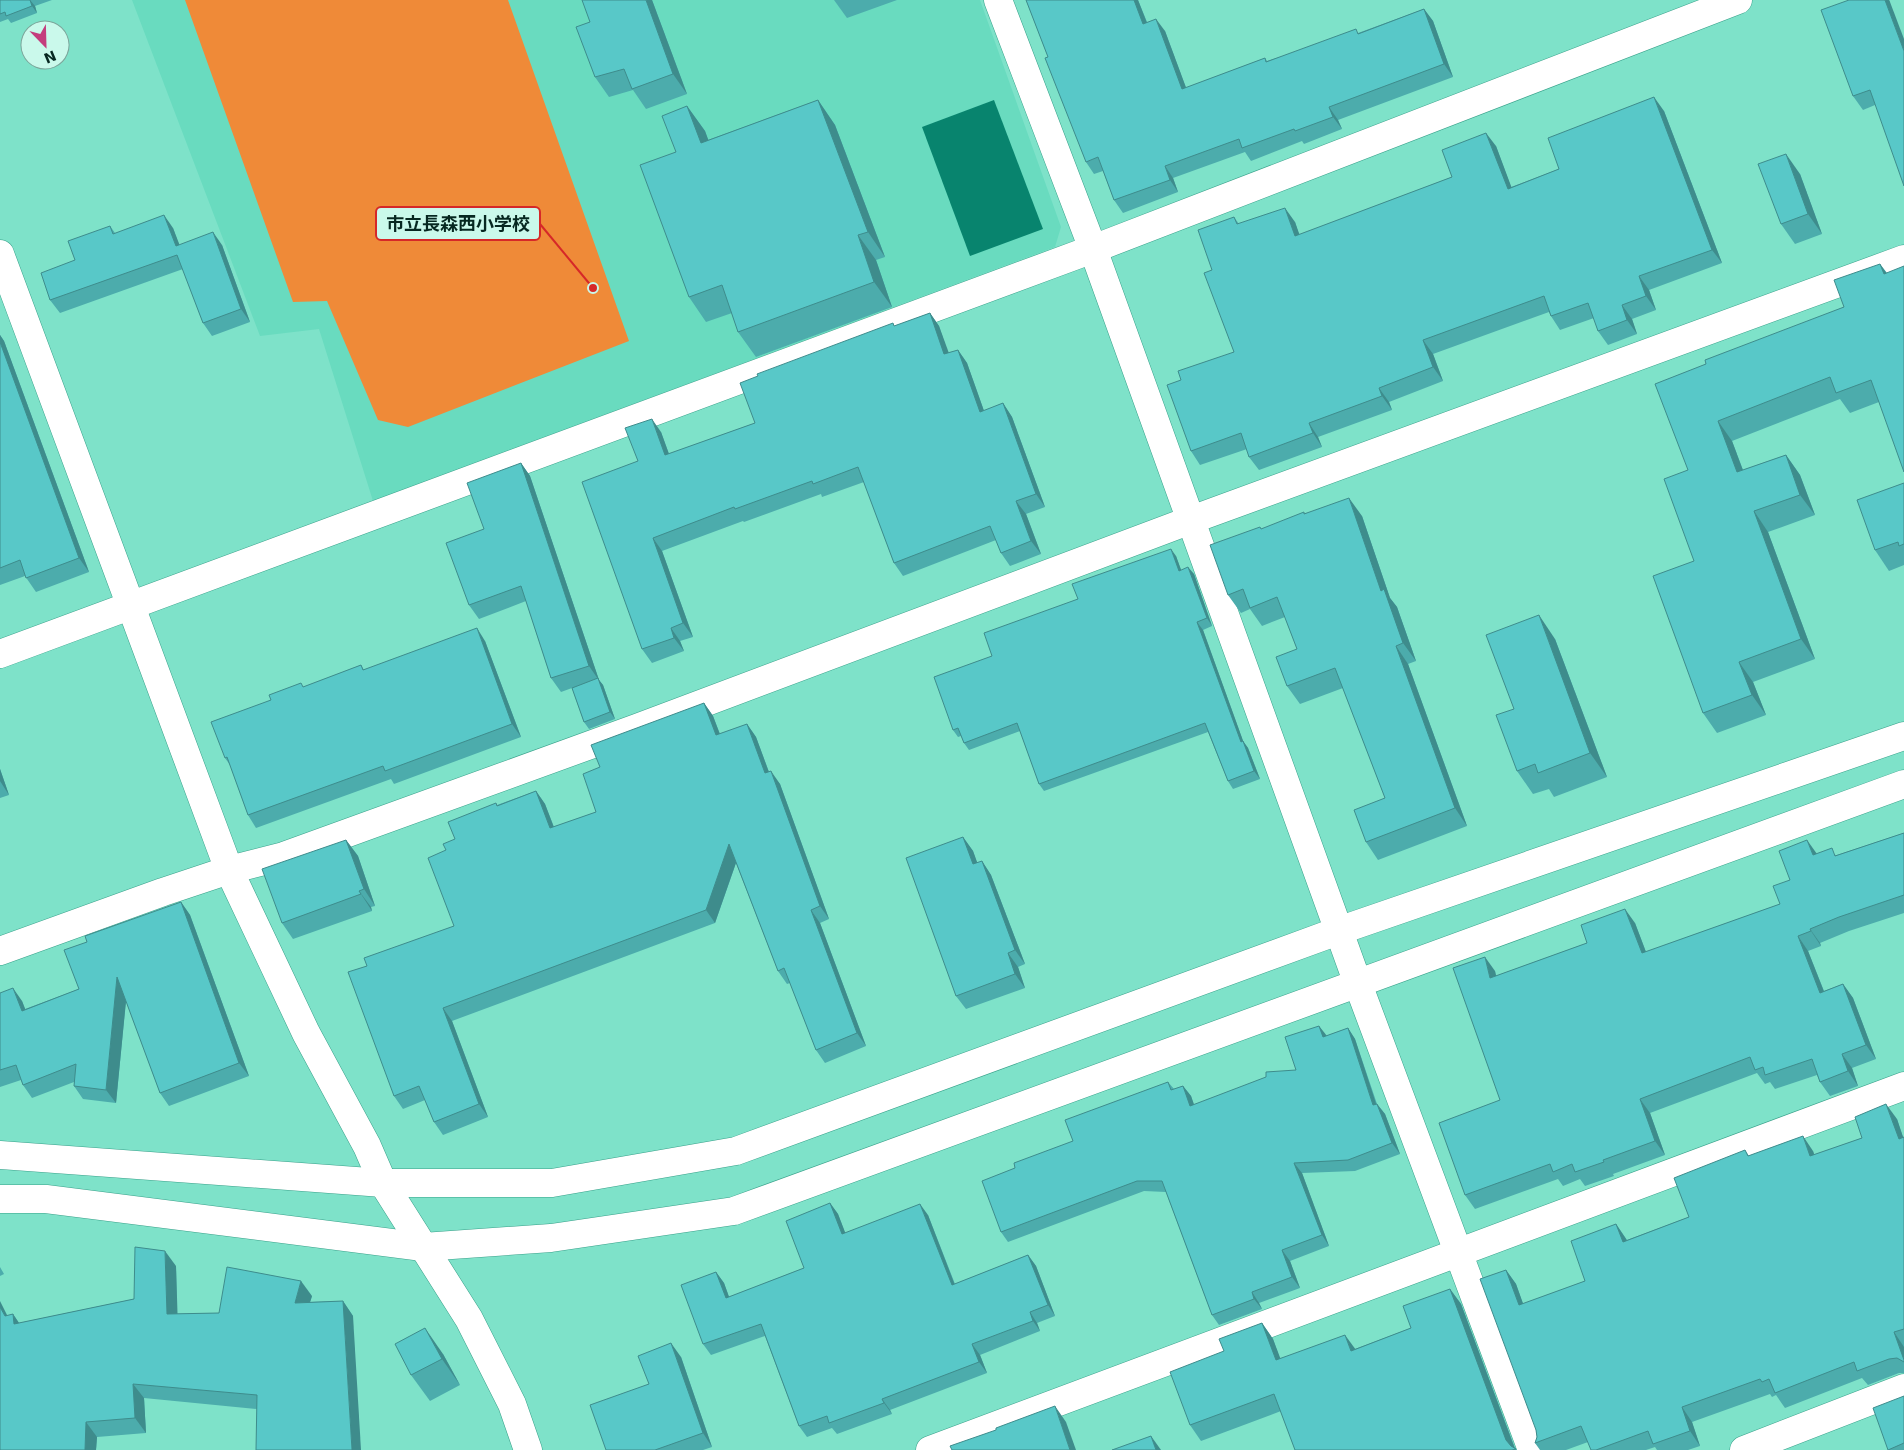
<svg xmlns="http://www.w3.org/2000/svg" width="1904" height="1450" font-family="'DejaVu Sans','Noto Sans JP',sans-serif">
  <rect width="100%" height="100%" fill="#7ee2c9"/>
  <polygon fill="#69dbbf" points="132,0 980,0 1061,227 1055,247 373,501 319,329 260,336"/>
  <polygon fill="#ef8a38" points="185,0 508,0 629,341 408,427 378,420 327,301 293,302"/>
  <polygon fill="#08846e" points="994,100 1043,229 970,256 922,127"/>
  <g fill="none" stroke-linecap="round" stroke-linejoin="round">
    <g stroke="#38a18a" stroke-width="29">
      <g id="minor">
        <polyline points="998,0 1093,249 1358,984 1532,1450"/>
        <polyline points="0,254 229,870 306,1033 367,1146 383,1183 469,1319 512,1404 528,1450"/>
        <polyline points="0,654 1093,249 1738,0"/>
        <polyline points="0,951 163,892 229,870 284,856 637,728 1191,520 1904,259"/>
        <polyline points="0,1155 383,1183 552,1183 736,1151 1338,931 1904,736"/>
        <polyline points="0,1199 46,1199 423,1247 551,1238 734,1211 1904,784"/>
        <polyline points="930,1450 1904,1086"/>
        <polyline points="1744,1450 1904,1388"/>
      </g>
    </g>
    <use href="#minor" stroke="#fff" stroke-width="28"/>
  </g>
  <g fill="#4cacac">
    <polygon points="0,0 52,0 35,6 37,13 11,23 8,19 0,22"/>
    <polygon points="652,0 687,94 646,109 633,90 609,97 595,77 590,22"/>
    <polygon points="834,0 897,0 847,18"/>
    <polygon points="1026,0 1138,0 1147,22 1165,31 1186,88 1265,58 1267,61 1358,33 1424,9 1433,21 1453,77 1338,120 1342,129 1304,144 1302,141 1251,161 1245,152 1173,178 1178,192 1123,213 1114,200 1103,171 1094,174 1086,162 1048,57"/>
    <polygon points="1849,0 1889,0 1890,2 1875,105 1863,110 1853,96"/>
    <polygon points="818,100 835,125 885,257 876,260 892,307 756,357 738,332 732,313 706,322 689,297 676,152 687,106 705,131 708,140"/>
    <polygon points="1664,111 1722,263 1649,290 1656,310 1632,319 1637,334 1608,345 1598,331 1594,318 1560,330 1551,316 1549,312 1433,354 1443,381 1389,402 1392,410 1318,437 1322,447 1259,470 1249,457 1247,449 1200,465 1191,451 1181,380 1234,352 1212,270 1234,217 1239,224 1295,222 1299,235 1452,177 1496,146 1511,187 1559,169"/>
    <polygon points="1800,174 1822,234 1795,244 1781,224"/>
    <polygon points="110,226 115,233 173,228 179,245 222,245 250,322 212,336 203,323 183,269 60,313 50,300 75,260"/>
    <polygon points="1880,264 1887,273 1879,402 1850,413 1840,399 1732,441 1743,470 1786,455 1800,475 1815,515 1768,532 1815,659 1753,682 1766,715 1717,733 1703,713 1694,561 1706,364 1844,307"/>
    <polygon points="930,313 939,326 948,353 958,350 967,363 984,411 1003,403 1012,417 1045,507 1026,514 1041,554 1010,566 1001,553 996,540 903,576 894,563 864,482 822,497 821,494 744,522 743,521 662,551 693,637 680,641 684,651 652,663 642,649 638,461 661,432 669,454 755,423 895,326"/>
    <polygon points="0,335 4,341 89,572 36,592 25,576 0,585"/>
    <polygon points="521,463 530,476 599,680 603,685 615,719 589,729 584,722 572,688 561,692 551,678 526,601 479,619 469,605 484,529"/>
    <polygon points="1904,483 1904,565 1889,571 1875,550"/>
    <polygon points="1305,513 1362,516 1390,598 1397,607 1416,661 1408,664 1467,826 1378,860 1366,842 1385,798 1343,688 1300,704 1287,686 1297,649 1285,617 1262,626 1250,609 1241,613 1228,595 1262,529"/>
    <polygon points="1176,556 1181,570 1194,574 1212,626 1203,630 1243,741 1248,748 1260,779 1233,789 1228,781 1208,732 1044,791 1039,784 1020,731 969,750 964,743 961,736 958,737 953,730 992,656 1078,599"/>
    <polygon points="1555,639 1607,777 1554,797 1549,789 1533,794 1517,771 1514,709"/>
    <polygon points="485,641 521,737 394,784 391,779 256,828 248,815 230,765 225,758 271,700 361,665 364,670"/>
    <polygon points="704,703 713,716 720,734 747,724 756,737 769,772 780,784 829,919 820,923 866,1046 825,1063 816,1050 790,983 787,984 778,971 736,863 715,923 452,1021 488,1117 443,1135 434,1122 425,1100 403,1109 394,1096 367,966 454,926 455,839 497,805 536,791 545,804 554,827 596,812 600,767"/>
    <polygon points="0,769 9,795 0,798"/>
    <polygon points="1904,833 1904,913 1849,931 1820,943 1821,946 1808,951 1824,991 1843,984 1853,998 1876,1059 1852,1068 1858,1086 1830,1096 1820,1082 1817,1075 1775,1089 1770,1082 1765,1084 1757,1073 1650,1113 1665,1155 1613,1174 1614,1176 1585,1186 1580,1179 1563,1186 1558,1179 1475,1209 1465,1195 1500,1100 1495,971 1496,976 1587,943 1635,923 1646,952 1780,904 1790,880 1816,854 1837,855"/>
    <polygon points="963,837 973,851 977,863 982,861 991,875 1025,964 1018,967 1025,988 966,1009 956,996"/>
    <polygon points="346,840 358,856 375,906 371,907 372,911 293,939 282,923"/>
    <polygon points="181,902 190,915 249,1076 169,1106 160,1093 126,1000 116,1103 83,1099 74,1086 74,1082 32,1098 23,1085 21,1080 0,1087 0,993 22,1001 25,1009 79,989 87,942"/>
    <polygon points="1319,1026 1326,1036 1348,1028 1355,1039 1377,1104 1385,1114 1400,1154 1355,1171 1302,1173 1329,1246 1290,1261 1300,1288 1259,1303 1262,1309 1219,1325 1212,1315 1166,1192 1144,1191 1008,1242 1001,1232 1015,1168 1073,1141 1168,1082 1174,1089 1183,1086 1191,1096 1194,1105 1296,1070"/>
    <polygon points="1897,1119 1903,1137 1904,1137 1904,1373 1899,1373 1868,1385 1862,1378 1785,1408 1776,1395 1772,1397 1770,1394 1692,1422 1700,1446 1688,1450 1657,1450 1655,1447 1646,1450 1591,1450 1588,1442 1566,1450 1540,1450 1535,1443 1537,1437 1536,1430 1506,1270 1516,1284 1523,1304 1585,1281 1616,1224 1627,1240 1689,1217 1745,1150 1749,1156 1813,1151 1814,1155 1862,1138"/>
    <polygon points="830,1203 838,1214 845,1233 928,1215 955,1284 1028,1255 1036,1266 1055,1316 1037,1323 1040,1331 980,1355 987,1373 890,1410 892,1414 837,1434 832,1428 807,1437 799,1426 765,1336 711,1355 703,1344 716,1272 724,1283 729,1297 804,1268"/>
    <polygon points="176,1266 177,1314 219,1313 312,1296 310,1302 343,1301 353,1316 257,1409 144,1398 146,1433 97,1437 96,1450 0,1450 7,1316 13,1314 19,1323 134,1299"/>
    <polygon points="0,1267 4,1274 0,1276"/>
    <polygon points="1450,1289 1461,1304 1515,1448 1517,1450 1295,1450 1281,1411 1201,1441 1190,1425 1224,1351 1262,1323 1273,1339 1280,1359 1355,1349 1411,1328"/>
    <polygon points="443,1354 460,1385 430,1401 411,1375"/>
    <polygon points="681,1357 712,1447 703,1450 606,1450 649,1384"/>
    <polygon points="1904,1396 1904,1450 1888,1450"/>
  </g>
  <g fill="#3e8c8c">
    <polygon points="30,0 35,6 37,13 32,6"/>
    <polygon points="646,0 652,0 687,94 673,74"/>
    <polygon points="1134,0 1138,0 1152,36 1143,24"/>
    <polygon points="1885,0 1889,0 1890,2 1904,39 1904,51"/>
    <polygon points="1424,9 1433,21 1453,77 1444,64"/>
    <polygon points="1156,19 1165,31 1191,101 1182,89"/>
    <polygon points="1654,97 1664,111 1722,263 1712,250"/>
    <polygon points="818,100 835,125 885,257 868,232"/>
    <polygon points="687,106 705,131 719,168 701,143"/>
    <polygon points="1329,107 1338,120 1342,129 1333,117"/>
    <polygon points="1486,133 1496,146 1517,202 1508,189"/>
    <polygon points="1786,154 1800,174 1822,234 1808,214"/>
    <polygon points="1165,166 1173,178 1178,192 1170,180"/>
    <polygon points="1285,208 1295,222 1305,250 1295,236"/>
    <polygon points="164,215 173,228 185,259 176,246"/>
    <polygon points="213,232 222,245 250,322 241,309"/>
    <polygon points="858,235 876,260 892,307 874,282"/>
    <polygon points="1880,264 1894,284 1884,274"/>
    <polygon points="1639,276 1649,290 1656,310 1646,296"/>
    <polygon points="1622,305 1632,319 1637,334 1627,320"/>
    <polygon points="930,313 939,326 954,367 944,354"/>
    <polygon points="0,335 4,341 89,572 79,558 0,342"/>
    <polygon points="1423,340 1433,354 1443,381 1433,367"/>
    <polygon points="958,350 967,363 989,425 980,412"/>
    <polygon points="1379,388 1389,402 1392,410 1382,396"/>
    <polygon points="1003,403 1012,417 1045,507 1036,494"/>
    <polygon points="652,419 661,432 674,468 665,455"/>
    <polygon points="1718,421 1732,441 1751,492 1737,472"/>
    <polygon points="1309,423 1318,437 1322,447 1313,433"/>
    <polygon points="1786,455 1800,475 1815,515 1800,495"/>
    <polygon points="521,463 530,476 599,680 603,685 615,719 610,712 598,679 589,666"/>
    <polygon points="1349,498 1362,516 1390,598 1397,607 1416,661 1403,643 1381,591"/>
    <polygon points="1016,501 1026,514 1041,554 1031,541"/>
    <polygon points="1754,511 1768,532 1815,659 1801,639"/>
    <polygon points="653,538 662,551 693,637 683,623"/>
    <polygon points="1171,549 1176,556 1184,578 1179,571"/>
    <polygon points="1188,567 1194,574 1212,626 1207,618"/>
    <polygon points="1539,615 1555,639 1607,777 1590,753"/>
    <polygon points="1197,622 1203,630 1246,749 1241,742"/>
    <polygon points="477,628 485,641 521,737 512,724"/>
    <polygon points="671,628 680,641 684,651 674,638"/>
    <polygon points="1396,646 1408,664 1467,826 1455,808"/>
    <polygon points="1739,662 1753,682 1766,715 1752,695"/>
    <polygon points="704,703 713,716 725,748 716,735"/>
    <polygon points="747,724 756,737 774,786 765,773"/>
    <polygon points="1243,741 1248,748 1260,779 1254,771"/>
    <polygon points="0,769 9,795 0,781"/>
    <polygon points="771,771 780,784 829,919 820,906"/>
    <polygon points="536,791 545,804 559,841 550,828"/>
    <polygon points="963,837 973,851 983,878 973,864"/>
    <polygon points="346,840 358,856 375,906 364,889"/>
    <polygon points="1807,840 1817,854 1813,855"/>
    <polygon points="729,844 738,857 715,923 706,910"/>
    <polygon points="982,861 991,875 1025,964 1015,950"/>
    <polygon points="359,891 371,907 372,911 361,894"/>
    <polygon points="181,902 190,915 249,1076 239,1063"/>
    <polygon points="1625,909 1635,923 1652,968 1642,953"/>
    <polygon points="811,910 820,923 866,1046 857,1033"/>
    <polygon points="1810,929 1820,943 1821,946 1811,931"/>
    <polygon points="1798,936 1808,951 1830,1007 1820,993"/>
    <polygon points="1008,953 1018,967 1025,988 1015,974"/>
    <polygon points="1485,957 1495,971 1500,993 1490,978"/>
    <polygon points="117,977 127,991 116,1103 106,1090"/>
    <polygon points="1843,984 1853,998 1876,1059 1866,1045"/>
    <polygon points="13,988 22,1001 31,1024 22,1011"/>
    <polygon points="443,1008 452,1021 488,1117 479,1104"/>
    <polygon points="1319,1026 1327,1036 1323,1037"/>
    <polygon points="1348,1028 1355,1039 1380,1116 1373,1105"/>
    <polygon points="1842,1054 1852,1068 1858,1086 1848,1071"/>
    <polygon points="1183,1086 1191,1096 1198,1116 1190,1106"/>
    <polygon points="1640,1099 1650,1113 1665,1155 1655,1141"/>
    <polygon points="1377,1104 1385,1114 1400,1154 1392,1143"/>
    <polygon points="1886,1104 1897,1119 1904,1140 1899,1139"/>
    <polygon points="1803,1136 1813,1151 1820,1171 1810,1156"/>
    <polygon points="1294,1163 1302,1173 1329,1246 1322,1235"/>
    <polygon points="830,1203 838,1214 850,1245 842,1234"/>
    <polygon points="920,1204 928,1215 959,1296 952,1285"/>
    <polygon points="1616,1224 1626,1239 1633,1257 1623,1242"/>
    <polygon points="1282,1250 1290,1261 1300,1288 1292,1277"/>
    <polygon points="165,1251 176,1266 178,1329 167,1314"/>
    <polygon points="1028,1255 1036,1266 1055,1316 1048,1305"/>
    <polygon points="1506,1270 1516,1284 1529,1320 1519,1305"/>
    <polygon points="716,1272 724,1283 733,1308 726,1298"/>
    <polygon points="301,1281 312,1296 305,1318 295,1303"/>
    <polygon points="1450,1289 1461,1304 1515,1449 1513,1450 1506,1440"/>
    <polygon points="1252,1292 1259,1303 1262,1309 1254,1299"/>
    <polygon points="0,1301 15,1331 5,1316 0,1307"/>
    <polygon points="343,1301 353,1316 361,1450 352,1450"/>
    <polygon points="1030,1312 1037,1323 1040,1331 1033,1321"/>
    <polygon points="13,1314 23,1329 14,1324"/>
    <polygon points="1262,1323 1273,1339 1287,1376 1276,1360"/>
    <polygon points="425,1328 443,1354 460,1385 442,1359"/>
    <polygon points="1894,1332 1904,1347 1904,1360"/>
    <polygon points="1345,1335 1356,1350 1351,1351"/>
    <polygon points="671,1343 681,1357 712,1447 703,1433"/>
    <polygon points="972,1344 980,1355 987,1373 979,1362"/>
    <polygon points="133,1384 144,1398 146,1433 135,1418"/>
    <polygon points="882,1399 890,1410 892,1414 884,1403"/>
    <polygon points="1055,1406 1066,1422 1076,1450 1070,1450"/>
    <polygon points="1682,1407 1692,1422 1700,1446 1690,1431"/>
    <polygon points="86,1422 97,1437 96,1450 85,1450"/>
    <polygon points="1151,1436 1161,1450 1156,1450"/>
  </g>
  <g fill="#58c8c8" stroke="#3e8c8c">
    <polygon points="0,0 30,0 32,6 6,16 5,12 0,14"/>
    <polygon points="582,0 646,0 673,74 632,89 624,69 595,77 576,27 590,22"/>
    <polygon points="1026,0 1134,0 1143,24 1156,19 1182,89 1265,58 1266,62 1356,29 1358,34 1424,9 1444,64 1329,107 1333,117 1295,131 1294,129 1242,148 1239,139 1165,166 1170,180 1114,200 1098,157 1086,162 1045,58 1048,57"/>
    <polygon points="1849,0 1885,0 1904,51 1904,186 1870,90 1853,96 1821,10"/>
    <polygon points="1654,97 1712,250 1639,276 1646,296 1622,305 1627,320 1598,331 1588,303 1551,316 1544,296 1423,340 1433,367 1379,388 1382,396 1309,423 1313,433 1249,457 1241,433 1191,451 1167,385 1181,380 1178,371 1234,352 1204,273 1212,270 1198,230 1234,217 1237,224 1285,208 1295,236 1452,177 1442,150 1486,133 1508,189 1559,169 1548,138"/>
    <polygon points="818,100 868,232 858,235 874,282 738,332 722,285 689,297 640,165 676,152 662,116 687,106 701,143"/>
    <polygon points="1786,154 1808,214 1781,224 1758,164"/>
    <polygon points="164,215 176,246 213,232 241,309 203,323 177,255 50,300 41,273 75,260 68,241 110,226 113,234"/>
    <polygon points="1880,264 1884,274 1904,266 1904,472 1871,380 1836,393 1830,377 1718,421 1737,472 1786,455 1800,495 1754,511 1801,639 1739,662 1752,695 1703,713 1653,576 1694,561 1664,479 1688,470 1655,384 1706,364 1705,360 1844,307 1834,280"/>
    <polygon points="930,313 944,354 958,350 980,412 1003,403 1036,494 1016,501 1031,541 1001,553 990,526 894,563 858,467 813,484 812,481 735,509 734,507 653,538 683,623 671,628 674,638 642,649 582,482 638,461 625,428 652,419 665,455 755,423 740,383 758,376 757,374 893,323 894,326"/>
    <polygon points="0,342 79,558 26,578 20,560 0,568"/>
    <polygon points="521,463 589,666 551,678 521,586 469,605 446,543 484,529 467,483"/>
    <polygon points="1904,483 1904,544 1899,546 1898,542 1875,550 1857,500"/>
    <polygon points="1349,498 1381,591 1384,589 1403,643 1396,646 1455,808 1366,842 1354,810 1385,798 1335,668 1287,686 1276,657 1297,649 1277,597 1250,608 1243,589 1228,595 1210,545 1260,527 1261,529 1304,512 1304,514"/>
    <polygon points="1171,549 1179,571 1188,567 1207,618 1197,622 1241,742 1243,741 1254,771 1228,781 1205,723 1039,784 1017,723 964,743 958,728 953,730 934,677 992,656 984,633 1078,599 1072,584"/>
    <polygon points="1539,615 1590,753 1538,773 1535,764 1517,771 1496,715 1514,709 1486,635"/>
    <polygon points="477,628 512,724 385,771 383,766 248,815 227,757 225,758 211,722 271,700 269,695 301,683 303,687 361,665 363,670"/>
    <polygon points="598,678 610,712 584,722 572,688"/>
    <polygon points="704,703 716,735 747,724 765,773 771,771 820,906 811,910 857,1033 816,1050 784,968 778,971 729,844 706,910 443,1008 479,1104 434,1122 419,1086 394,1096 348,972 367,966 364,958 454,926 428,858 446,850 443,844 455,839 448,822 496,803 497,806 536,791 550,828 596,812 583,774 600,767 591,745"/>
    <polygon points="1904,833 1904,895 1839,917 1810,929 1811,931 1798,936 1820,993 1843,984 1866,1045 1842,1054 1848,1071 1820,1082 1812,1059 1765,1075 1763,1067 1755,1070 1750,1057 1640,1099 1655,1141 1603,1160 1604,1162 1575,1172 1572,1164 1553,1172 1550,1164 1465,1195 1439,1123 1500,1100 1453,968 1485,957 1490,978 1587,943 1581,925 1625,909 1642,953 1780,904 1773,886 1790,880 1779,851 1807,840 1813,855 1832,848 1835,856"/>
    <polygon points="963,837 973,864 982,861 1015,950 1008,953 1015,974 956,996 906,858"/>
    <polygon points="346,840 364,889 359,891 361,894 282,923 262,869"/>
    <polygon points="181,902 239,1063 160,1093 117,977 106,1090 74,1086 76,1064 23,1085 16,1065 0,1070 0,993 13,988 22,1011 79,989 64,950 87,942 85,936"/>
    <polygon points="1319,1026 1323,1037 1348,1028 1373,1105 1377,1104 1392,1143 1348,1160 1294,1163 1322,1235 1282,1250 1292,1277 1252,1292 1254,1299 1212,1315 1162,1181 1137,1181 1001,1232 982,1181 1015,1168 1014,1163 1073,1141 1065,1120 1168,1082 1171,1090 1183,1086 1190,1106 1266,1077 1266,1072 1296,1070 1285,1037"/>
    <polygon points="1886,1104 1899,1139 1904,1137 1904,1329 1894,1332 1904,1360 1904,1362 1897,1358 1889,1359 1857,1371 1854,1362 1775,1393 1769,1379 1762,1382 1760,1379 1682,1407 1690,1431 1653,1444 1648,1431 1596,1450 1591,1450 1581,1426 1535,1443 1537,1437 1536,1430 1480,1279 1506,1270 1519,1305 1585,1281 1571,1241 1616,1224 1623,1242 1689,1217 1674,1178 1745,1150 1748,1156 1803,1136 1810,1156 1862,1138 1855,1117"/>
    <polygon points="830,1203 842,1234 920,1204 952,1285 1028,1255 1048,1305 1030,1312 1033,1321 972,1344 979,1362 882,1399 884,1403 829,1423 827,1416 799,1426 761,1324 703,1344 681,1285 716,1272 726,1298 804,1268 786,1221"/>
    <polygon points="135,1247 165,1251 167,1314 219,1313 227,1267 301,1281 295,1303 343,1301 352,1450 256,1450 257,1395 133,1384 135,1418 86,1422 85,1450 0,1450 0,1307 5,1316 13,1314 14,1324 134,1299"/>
    <polygon points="1450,1289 1506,1440 1511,1446 1516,1449 1512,1450 1295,1450 1274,1394 1190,1425 1170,1372 1224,1351 1219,1339 1262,1323 1276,1360 1345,1335 1351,1351 1411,1328 1403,1306"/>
    <polygon points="425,1328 442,1359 411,1375 395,1344"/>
    <polygon points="671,1343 703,1433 655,1450 606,1450 590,1405 649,1384 638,1356"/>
    <polygon points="1904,1396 1904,1443 1888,1450 1873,1408"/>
    <polygon points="1055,1406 1070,1450 952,1450 950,1446 996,1430 996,1428"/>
    <polygon points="1151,1436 1156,1450 1112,1450"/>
  </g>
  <path fill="none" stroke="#d62828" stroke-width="2" d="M593 288L540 224"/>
  <circle fill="#d62828" stroke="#caf9eb" stroke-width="2" cx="593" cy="288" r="5"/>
  <rect fill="#caf9eb" stroke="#d62828" stroke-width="2" x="376" y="207" width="164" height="33" rx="5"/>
  <g font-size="18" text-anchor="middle" font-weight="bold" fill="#062821">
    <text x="458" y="230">市立長森西小学校</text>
  </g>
  <g transform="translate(45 45) rotate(157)"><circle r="24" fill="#caf9eb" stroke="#7ca59a"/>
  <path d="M0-4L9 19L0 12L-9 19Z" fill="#c43d7d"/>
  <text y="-8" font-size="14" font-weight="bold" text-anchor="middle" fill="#062821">N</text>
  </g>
</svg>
